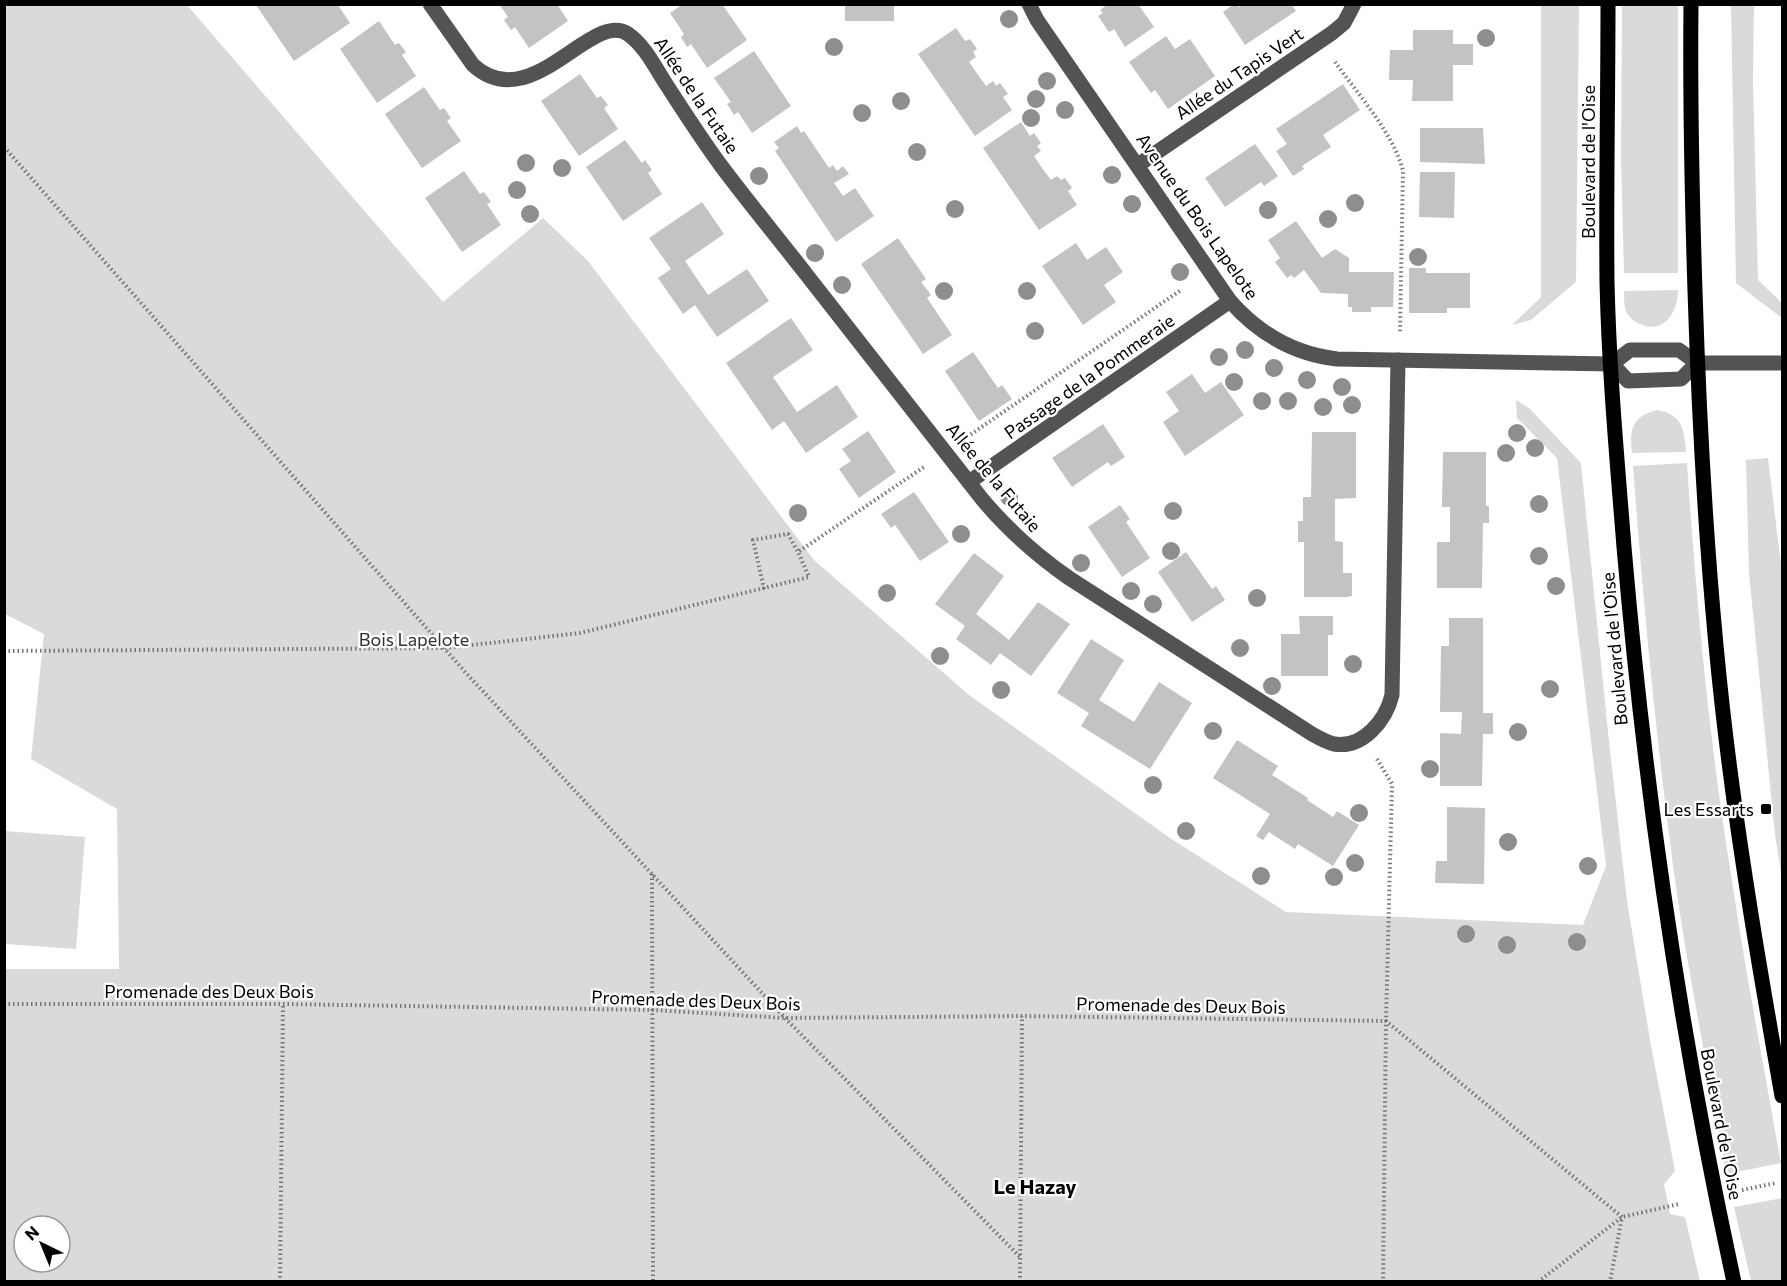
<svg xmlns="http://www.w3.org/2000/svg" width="1787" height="1286" font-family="Commissioner,sans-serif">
  <rect width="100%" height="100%" fill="#fff"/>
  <g fill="#dadada" fill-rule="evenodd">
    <path d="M9 5H187L443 302 543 218 588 261 814 560 969 695 1170 838 1286 912 1583 925 1606 866 1557 458 1517 418 1516 400 1529 408 1581 463 1608 732 1627 901 1650 1040 1675 1171 1664 1184 1670 1214 1685 1217 1700 1281H5V969H119L117 809 31 759 44 634 5 614 4 8ZM24 1226H60V1262H24Z"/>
    <polygon points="1541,5 1579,5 1576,282 1531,320 1512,325 1541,297"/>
    <polygon points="1622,5 1678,5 1678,273 1624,273 1621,158"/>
    <polygon points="1731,5 1754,5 1753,81 1758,280 1782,303 1782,318 1736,283"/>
    <path d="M1678 290C1678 312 1664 335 1640 324 1633 321 1629 317 1626 311 1624 305 1624 298 1624 291Z"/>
    <path d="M1657 410C1682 414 1684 429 1686 452L1632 453C1629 430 1632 416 1657 410Z"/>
    <polygon points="1768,458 1782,573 1782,878 1775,835 1749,573 1746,460"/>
    <path d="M1687 463C1696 596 1708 730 1729 862 1744 963 1763 1063 1781 1163L1726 1174C1709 1074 1688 974 1674 873 1656 738 1643 602 1633 466Z"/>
    <polygon points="5,831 85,837 76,949 5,944"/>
    <polygon points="1782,1198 1782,1281 1751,1281 1734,1207"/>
  </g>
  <g fill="#c3c3c3">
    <polygon points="499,4 557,4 568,21 529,48 515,27 511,30 504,20 508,17"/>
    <polygon points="683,4 722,4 747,40 707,68 691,44 687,47 681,37 684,34 670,13"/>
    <rect x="845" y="4" width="49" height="17"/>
    <polygon points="1108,4 1138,4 1154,27 1125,47 1114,29 1109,32 1098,16 1103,13 1100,10"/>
    <polygon points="1234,4 1239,7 1243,4 1291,4 1296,11 1245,45 1223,12"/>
    <polygon points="256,5 338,5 350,23 294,61"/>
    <polygon points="379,21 395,45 399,43 406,52 402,55 416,76 377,103 340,49"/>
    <polygon points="956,28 965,41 970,39 977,49 973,52 976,57 969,62 986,86 993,81 996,86 1000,83 1008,94 1003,97 1012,110 975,136 918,54"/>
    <polygon points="1413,30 1453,30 1453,44 1473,44 1473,65 1453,65 1453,101 1412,101 1413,80 1389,80 1390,50 1413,50"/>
    <polygon points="1166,36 1175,49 1190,39 1215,76 1168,109 1155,90 1151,93 1129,62"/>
    <polygon points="754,51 791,106 752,133 738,112 734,115 727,104 731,102 714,78"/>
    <polygon points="580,74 597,98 601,96 608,105 604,108 618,129 579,156 541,101"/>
    <polygon points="1343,84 1360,110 1323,135 1331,147 1302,166 1304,169 1293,176 1276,151 1287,144 1276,129"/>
    <polygon points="424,87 440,110 444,108 451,118 447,121 461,141 422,168 385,114"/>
    <polygon points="1021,122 1030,136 1034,133 1041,143 1037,146 1041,151 1034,156 1042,168 1051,180 1057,176 1061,180 1065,178 1072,188 1068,191 1077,205 1039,230 983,148"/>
    <polygon points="797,126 801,133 804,131 829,168 833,165 837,171 843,166 849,174 834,183 843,196 855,188 874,216 836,242 775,151 779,148 774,142"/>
    <polygon points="1420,128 1483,128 1485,164 1420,162"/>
    <polygon points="625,140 642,163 645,160 652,170 648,173 662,194 623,221 586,167"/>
    <polygon points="1255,144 1278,176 1264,186 1261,182 1225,207 1205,178"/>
    <polygon points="464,171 480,194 484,192 491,202 487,204 501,225 462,252 425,198"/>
    <polygon points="1420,172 1455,172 1454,218 1419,217"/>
    <polygon points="702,202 724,234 685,261 708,295 747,269 769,301 717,337 695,305 683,314 658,278 671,269 649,238"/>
    <polygon points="1296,221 1322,258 1335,249 1349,258 1349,272 1394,272 1393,307 1371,307 1371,312 1352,312 1352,307 1348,307 1348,294 1321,293 1304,270 1294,278 1291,275 1287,278 1275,262 1280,258 1268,240"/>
    <polygon points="898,238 926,279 921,282 931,295 927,298 952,335 923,354 861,264"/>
    <polygon points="1076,243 1087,260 1106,247 1123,272 1104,285 1116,302 1083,325 1042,266"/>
    <polygon points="1409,268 1426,268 1426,273 1470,273 1470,308 1447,308 1447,313 1409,313"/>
    <polygon points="791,318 813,350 773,377 797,412 837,385 858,417 806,453 784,421 772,430 726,363"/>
    <polygon points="973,352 998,388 1002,385 1012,399 979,421 945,371"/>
    <polygon points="1192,374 1205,393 1221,382 1244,415 1185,456 1163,422 1179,411 1166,392"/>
    <polygon points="1103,424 1125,457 1111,466 1108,462 1072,487 1052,458"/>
    <polygon points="868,431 896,472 859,498 839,469 851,461 842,449"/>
    <polygon points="1312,432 1356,432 1356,498 1335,499 1335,541 1343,542 1343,573 1352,573 1352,596 1347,597 1304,597 1304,542 1298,542 1298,521 1303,521 1303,497 1311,497"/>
    <polygon points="1443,452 1486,452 1486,506 1489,506 1489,523 1483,523 1482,588 1437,588 1437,542 1450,542 1450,507 1442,507"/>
    <polygon points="914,492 949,542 920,561 895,525 891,528 881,514"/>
    <polygon points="1120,505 1130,519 1126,522 1150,558 1122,577 1088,527"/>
    <polygon points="1186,552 1212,589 1216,586 1225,600 1192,622 1158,572"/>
    <polygon points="974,553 1004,576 976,614 1009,640 1038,602 1070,624 1031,676 1000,653 991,665 956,639 965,626 935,604"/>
    <polygon points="1299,616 1333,616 1333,635 1328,635 1328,676 1281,676 1281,634 1300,634"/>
    <polygon points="1449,618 1483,618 1483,713 1493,713 1493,734 1483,734 1482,786 1440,786 1440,733 1461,734 1462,712 1440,712 1441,646 1449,646"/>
    <polygon points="1091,639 1124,660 1099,700 1134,722 1159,682 1192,703 1150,769 1081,726 1089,713 1057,693"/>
    <polygon points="1237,740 1278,766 1272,775 1308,798 1307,800 1333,817 1337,811 1359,825 1333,866 1298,844 1295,849 1269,832 1263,840 1256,836 1270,814 1213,778"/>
    <polygon points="1447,807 1485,808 1484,884 1435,883 1436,861 1447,861"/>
  </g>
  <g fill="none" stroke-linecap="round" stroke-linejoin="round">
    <g stroke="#757575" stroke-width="4" stroke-dasharray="1.5 3" stroke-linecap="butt">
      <path d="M1335 62C1357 93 1394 134 1403 171L1400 332"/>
      <polyline points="4,147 466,673 785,1018 1020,1257"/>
      <polyline points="967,437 1181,290"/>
      <polyline points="764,589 753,540 788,534 798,552"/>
      <polyline points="4,651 445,648 580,633 809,577 798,552 924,467"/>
      <polyline points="1377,759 1392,784 1386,1021 1383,1282"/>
      <polyline points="652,874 653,1282"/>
      <polyline points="4,1004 283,1004 653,1010 785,1018 1022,1016 1386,1021 1622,1217 1610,1282"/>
      <polyline points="1742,1190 1776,1183"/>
      <polyline points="280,1282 283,1004"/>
      <polyline points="1020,1282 1022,1016"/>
      <polyline points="1538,1282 1622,1217 1679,1204"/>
    </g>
    <g stroke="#535353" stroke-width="15">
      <path d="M430 4 473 65C531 118 592 9 628 34 645 46 655 67 666 84 684 112 702 140 722 167 749 203 778 238 806 274 865 349 924 424 982 499 1008 530 1036 555 1069 578L1312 734C1319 738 1326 742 1334 744 1363 749 1386 720 1392 695L1398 360"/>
      <path d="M1029 4 1037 20 1230 301C1259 334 1294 354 1337 359L1612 364"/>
      <polyline points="1138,165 1332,33 1344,23 1354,4"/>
      <polygon points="1630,350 1679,350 1697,363 1681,379 1628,381 1612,364"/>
      <polyline points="1697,363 1782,363"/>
      <polyline points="969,482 1230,301"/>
    </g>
    <g stroke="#000" stroke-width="15">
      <path d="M1608 4C1608 97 1606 190 1607 282 1609 371 1617 459 1624 547 1645 794 1681 1039 1734 1282"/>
      <path d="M1691 4C1690 100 1692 196 1695 291 1700 451 1709 611 1730 770 1744 879 1763 988 1782 1096"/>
    </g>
  </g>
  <g fill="#8e8e8e">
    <circle cx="1009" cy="19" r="9"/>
    <circle cx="1486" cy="38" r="9"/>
    <circle cx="834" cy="47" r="9"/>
    <circle cx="1047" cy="81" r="9"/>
    <circle cx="1036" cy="99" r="9"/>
    <circle cx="901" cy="101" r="9"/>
    <circle cx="1065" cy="110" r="9"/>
    <circle cx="862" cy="113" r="9"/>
    <circle cx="1031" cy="118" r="9"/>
    <circle cx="917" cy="152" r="9"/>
    <circle cx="526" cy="163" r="9"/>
    <circle cx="562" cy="168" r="9"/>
    <circle cx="1112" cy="175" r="9"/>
    <circle cx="759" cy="176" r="9"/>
    <circle cx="517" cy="190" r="9"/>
    <circle cx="1355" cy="203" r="9"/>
    <circle cx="1132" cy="204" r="9"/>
    <circle cx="955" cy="209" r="9"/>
    <circle cx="1268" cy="210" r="9"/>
    <circle cx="530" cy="214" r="9"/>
    <circle cx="1328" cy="219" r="9"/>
    <circle cx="815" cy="253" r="9"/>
    <circle cx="1418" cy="257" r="9"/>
    <circle cx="1180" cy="272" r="9"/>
    <circle cx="842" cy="285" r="9"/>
    <circle cx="944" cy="291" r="9"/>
    <circle cx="1027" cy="291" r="9"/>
    <circle cx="1035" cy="331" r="9"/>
    <circle cx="1245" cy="350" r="9"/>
    <circle cx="1219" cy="357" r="9"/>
    <circle cx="1274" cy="368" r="9"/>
    <circle cx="1307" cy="380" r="9"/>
    <circle cx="1234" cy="382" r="9"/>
    <circle cx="1342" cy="387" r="9"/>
    <circle cx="1262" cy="401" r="9"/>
    <circle cx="1288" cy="401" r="9"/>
    <circle cx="1352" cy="405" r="9"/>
    <circle cx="1323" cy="407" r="9"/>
    <circle cx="1517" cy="433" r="9"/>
    <circle cx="1535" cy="448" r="9"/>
    <circle cx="1506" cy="453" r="9"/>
    <circle cx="1009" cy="497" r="9"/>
    <circle cx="1539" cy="504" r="9"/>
    <circle cx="1173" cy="511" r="9"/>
    <circle cx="798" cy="513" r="9"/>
    <circle cx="961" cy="534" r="9"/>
    <circle cx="1171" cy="551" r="9"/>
    <circle cx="1539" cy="556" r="9"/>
    <circle cx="1081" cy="563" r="9"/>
    <circle cx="1556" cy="586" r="9"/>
    <circle cx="1131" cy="591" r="9"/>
    <circle cx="887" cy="593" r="9"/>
    <circle cx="1257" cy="598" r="9"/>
    <circle cx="1153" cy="604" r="9"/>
    <circle cx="1240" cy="648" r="9"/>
    <circle cx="940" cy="656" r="9"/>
    <circle cx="1353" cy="664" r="9"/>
    <circle cx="1272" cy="686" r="9"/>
    <circle cx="1550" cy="689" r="9"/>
    <circle cx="1001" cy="690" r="9"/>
    <circle cx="1213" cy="731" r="9"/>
    <circle cx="1518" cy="732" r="9"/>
    <circle cx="1430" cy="769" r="9"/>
    <circle cx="1153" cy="785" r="9"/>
    <circle cx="1359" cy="813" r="9"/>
    <circle cx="1186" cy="831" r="9"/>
    <circle cx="1508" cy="842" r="9"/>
    <circle cx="1355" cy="863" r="9"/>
    <circle cx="1588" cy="866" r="9"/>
    <circle cx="1261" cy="876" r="9"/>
    <circle cx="1334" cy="877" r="9"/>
    <circle cx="1466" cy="934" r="9"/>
    <circle cx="1577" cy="942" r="9"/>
    <circle cx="1507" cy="945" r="9"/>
  </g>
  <rect fill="#000" stroke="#fff" stroke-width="2" x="1760" y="803" width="12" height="12" rx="3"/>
  <g text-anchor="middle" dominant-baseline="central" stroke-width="4.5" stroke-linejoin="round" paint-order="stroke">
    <g font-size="18" fill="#000" stroke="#fff">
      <text transform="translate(1239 73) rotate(-34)">Allée du Tapis Vert</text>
      <text transform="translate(697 95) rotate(56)">Allée de la Futaie</text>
      <text transform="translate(1588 162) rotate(-90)">Boulevard de l'Oise</text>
      <text transform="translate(1198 216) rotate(55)">Avenue du Bois Lapelote</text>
      <text transform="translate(1089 376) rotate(-35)">Passage de la Pommeraie</text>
      <text transform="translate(994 477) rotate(50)">Allée de la Futaie</text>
      <text transform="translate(1614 649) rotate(-95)">Boulevard de l'Oise</text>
      <text x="209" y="991">Promenade des Deux Bois</text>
      <text transform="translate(696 1000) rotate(2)">Promenade des Deux Bois</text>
      <text transform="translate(1181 1005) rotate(1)">Promenade des Deux Bois</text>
      <text transform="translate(1722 1124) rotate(79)">Boulevard de l'Oise</text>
    </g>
    <g font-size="18" fill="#313131" stroke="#fff">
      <text x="414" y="639">Bois Lapelote</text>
    </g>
    <g font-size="18" fill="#000" stroke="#fff" text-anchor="end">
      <text x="1754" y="809">Les Essarts</text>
    </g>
    <g font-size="20" font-weight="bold" fill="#000" stroke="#fff">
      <text x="1035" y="1186">Le Hazay</text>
    </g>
  </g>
  <rect width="1787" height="1286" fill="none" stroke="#000000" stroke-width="12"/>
  <g transform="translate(42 1244) rotate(317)"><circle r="28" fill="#ffffff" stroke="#999999" stroke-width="1.5"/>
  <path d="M0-4.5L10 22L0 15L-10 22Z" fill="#000000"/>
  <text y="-9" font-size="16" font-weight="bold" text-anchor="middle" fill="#000000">N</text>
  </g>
</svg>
